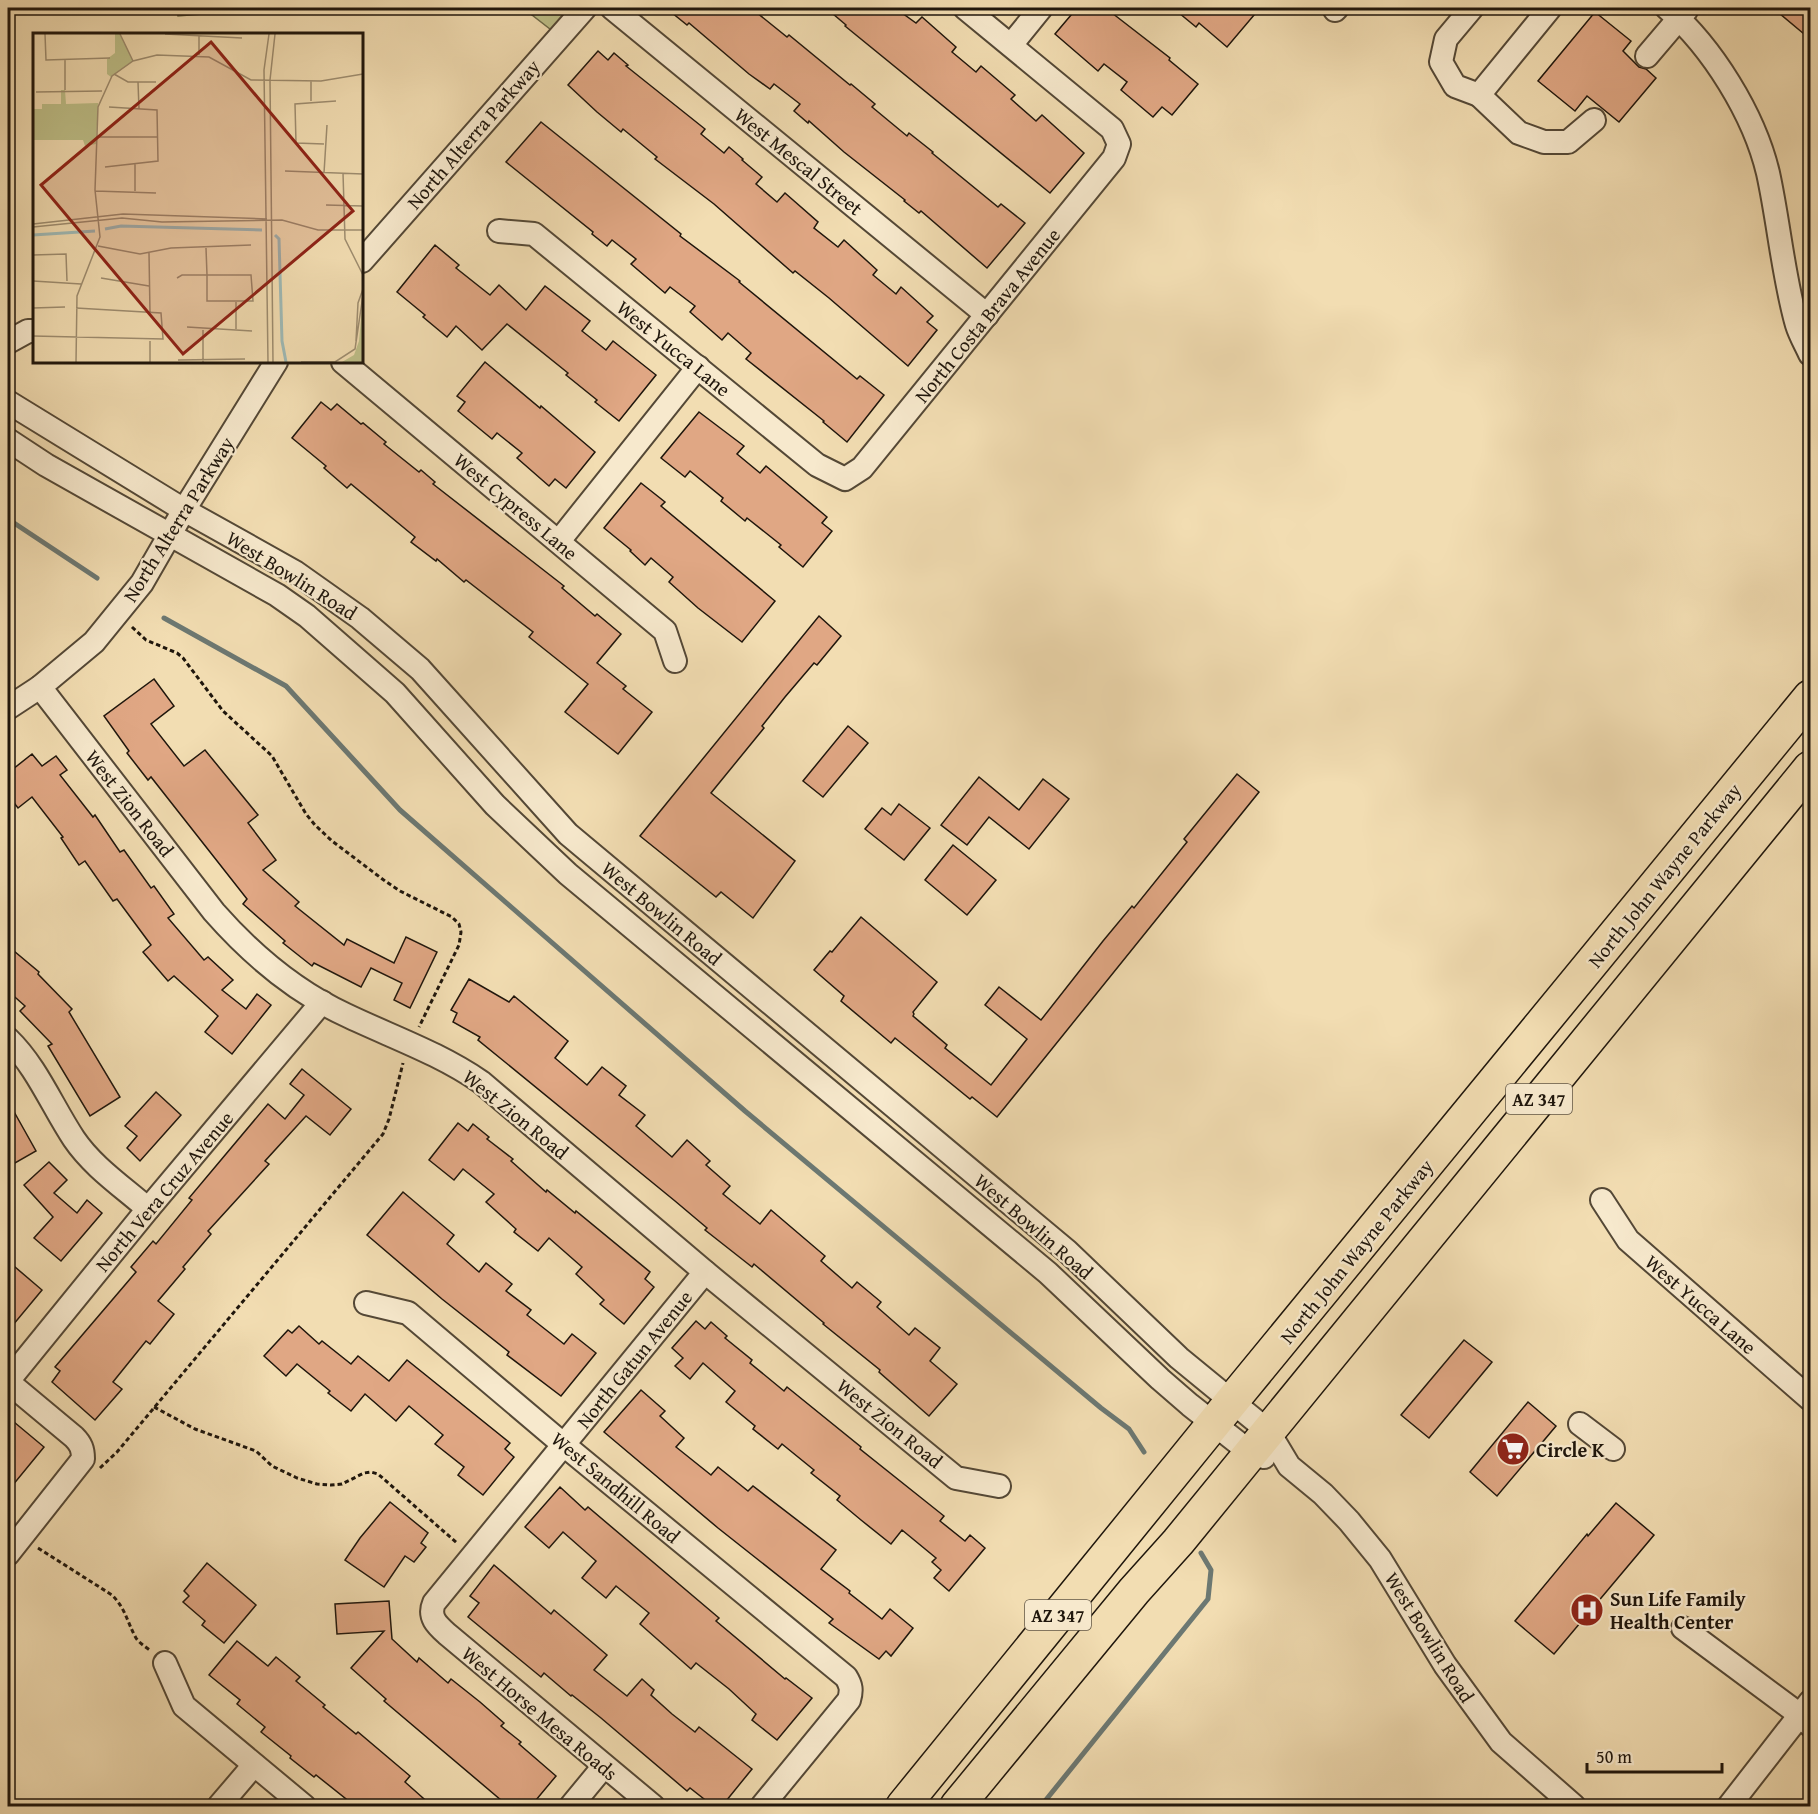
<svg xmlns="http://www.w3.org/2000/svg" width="1818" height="1814" font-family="'Gentium Book Plus',serif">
  <defs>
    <pattern id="park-tufts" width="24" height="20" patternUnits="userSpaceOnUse" patternTransform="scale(1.5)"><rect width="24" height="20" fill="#bec089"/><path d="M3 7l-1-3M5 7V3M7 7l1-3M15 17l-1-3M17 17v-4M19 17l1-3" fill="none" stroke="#a3a475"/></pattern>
  </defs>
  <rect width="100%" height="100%" fill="#f2ddb2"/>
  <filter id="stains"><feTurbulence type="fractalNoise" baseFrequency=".00333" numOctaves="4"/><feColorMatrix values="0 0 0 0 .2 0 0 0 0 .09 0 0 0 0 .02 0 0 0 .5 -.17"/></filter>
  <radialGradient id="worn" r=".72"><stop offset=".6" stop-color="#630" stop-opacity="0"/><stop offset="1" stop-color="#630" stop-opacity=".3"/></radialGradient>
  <polygon fill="#bec089" stroke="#6e6b4a" stroke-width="1.5" points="177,8 264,8 264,9 178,16"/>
  <polygon fill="url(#park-tufts)" stroke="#6e6b4a" stroke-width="1.5" points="523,8 585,8 559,36"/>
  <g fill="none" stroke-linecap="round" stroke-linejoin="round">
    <g stroke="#6c7872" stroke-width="5">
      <polyline points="8,519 97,578"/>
      <polyline points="164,618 286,686 400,810 745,1111 1101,1408 1129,1429 1144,1452"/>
      <polyline points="1041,1806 1208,1599 1211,1570 1201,1553"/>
    </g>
  </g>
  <g fill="#e0a784" stroke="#1f160c" stroke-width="1.5">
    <polygon points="666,8 751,8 787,37 789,35 850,85 851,84 875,104 872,107 907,136 909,133 933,152 932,153 998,207 1001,204 1025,223 987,268 921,211 919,213 904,201 905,200 844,152 809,121 808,123 794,111 800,104 774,84 770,89 749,74 689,23 687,25"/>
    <polygon points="826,8 895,8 916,23 922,17 956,47 952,52 976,72 981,66 1015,95 1011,99 1036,121 1042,115 1084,153 1050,193 845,26 846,25"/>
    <polygon points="1077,8 1117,8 1112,13 1170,58 1169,60 1198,84 1172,115 1162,107 1153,117 1121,90 1127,82 1104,64 1098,71 1055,34"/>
    <polygon points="1173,8 1260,8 1227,47 1199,23 1196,27"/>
    <polygon points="1773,8 1810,8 1810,39"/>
    <polygon points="1595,12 1631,41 1623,51 1639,67 1646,69 1656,78 1619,122 1587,96 1575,111 1538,81"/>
    <polygon points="598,51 608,60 614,53 628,65 626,66 705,129 701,134 724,153 729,147 743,159 742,160 762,177 756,184 777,202 785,193 818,222 814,228 838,247 844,240 877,270 873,275 896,294 901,287 933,316 927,322 937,330 908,366 829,298 795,271 793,273 714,204 655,159 657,157 623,129 621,132 597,112 568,85"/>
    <polygon points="541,122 681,234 680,236 740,281 739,282 857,379 860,376 884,395 847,442 823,422 824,421 746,359 751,353 728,333 722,340 690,312 695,306 670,287 665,293 631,264 636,259 612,240 607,246 592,234 593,232 506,162"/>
    <polygon points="435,245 459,265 456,268 490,295 499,285 526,310 545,286 590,321 582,331 606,350 613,341 656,375 619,421 595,402 597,400 566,375 568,373 507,324 482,350 456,326 447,337 423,317 425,315 397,292"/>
    <polygon points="485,362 540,408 541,406 595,452 566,488 555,479 549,486 517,458 522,453 497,433 492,439 458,411 465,402 457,396"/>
    <polygon points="321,402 331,410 337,404 361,424 363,423 386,442 384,444 419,472 421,470 435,482 433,484 564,586 562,588 595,616 597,614 621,634 597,663 626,686 623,689 652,712 618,754 565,712 588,684 529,637 533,632 466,580 464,582 437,559 436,561 411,542 415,537 351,484 347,488 324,468 326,466 292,438"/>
    <polygon points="699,412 744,446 737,454 760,473 766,466 827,517 822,523 832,531 803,567 779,547 781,545 747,518 745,521 721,501 723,498 690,471 685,477 661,458"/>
    <polygon points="641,483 665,502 661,506 775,601 742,642 698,608 669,582 673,577 651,558 645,565 630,551 631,550 604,528"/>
    <polygon points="819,616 841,636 817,665 814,663 785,697 762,726 764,728 711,793 795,861 753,918 721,892 716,897 640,836"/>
    <polygon points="154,679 174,706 151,724 184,766 205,750 258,815 248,823 276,860 263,870 299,902 295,906 344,945 347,939 394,963 406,937 437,952 410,1008 394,1000 402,983 371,968 361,987 314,963 312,966 283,943 285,941 243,904 247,899 151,777 148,780 127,753 129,751 104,716"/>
    <polygon points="848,726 868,743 823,797 803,781"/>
    <polygon points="32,754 42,766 56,756 67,770 60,775 93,817 95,815 120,852 124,850 151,888 154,886 174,914 168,918 204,960 208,957 233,980 222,990 246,1009 257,994 271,1005 232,1054 205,1032 218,1016 174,976 168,981 143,952 151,945 117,899 113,901 85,861 79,865 61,838 63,837 32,797 18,808 8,795 8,773"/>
    <polygon points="1237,774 1259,792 997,1117 972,1097 970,1099 895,1038 891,1043 841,1001 844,996 814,970 830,951 832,952 861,917 937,982 913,1012 914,1014 913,1016 947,1045 945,1048 991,1085 1027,1039 985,1005 999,987 1041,1020 1103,941 1132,906 1134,908 1187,842 1184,839"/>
    <polygon points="979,777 1019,810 1043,779 1069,799 1029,849 989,817 967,845 941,825"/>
    <polygon points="899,804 930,828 904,860 865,829 882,808 891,815"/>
    <polygon points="953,845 996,880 967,915 925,880"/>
    <polygon points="8,946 39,972 38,974 72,1009 69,1012 120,1097 90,1116 48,1046 52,1044 20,1011 25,1006 8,991"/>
    <polygon points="469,979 509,1002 514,996 568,1041 555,1058 587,1085 602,1067 626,1086 619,1095 645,1115 636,1126 672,1157 687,1140 710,1161 706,1165 730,1186 723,1194 760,1224 771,1210 825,1256 821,1261 852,1288 857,1282 881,1302 877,1307 909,1335 915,1328 940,1348 930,1361 957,1384 929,1416 879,1372 880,1370 823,1324 824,1323 754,1264 752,1267 705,1230 707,1228 675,1201 478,1040 480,1037 453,1022 457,1013 451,1010"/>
    <polygon points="302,1069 351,1109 330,1135 306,1116 265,1161 269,1164 208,1231 211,1234 183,1267 185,1269 158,1301 174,1314 150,1344 146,1341 113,1382 122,1389 95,1420 52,1382 60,1371 55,1367 136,1272 131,1267 153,1241 156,1244 192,1200 189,1198 268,1104 285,1119 304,1095 290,1084"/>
    <polygon points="156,1092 181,1115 140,1161 127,1148 137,1136 125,1126"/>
    <polygon points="8,1101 36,1151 8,1167"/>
    <polygon points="458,1123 468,1131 473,1124 489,1137 487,1139 513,1159 511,1161 546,1192 547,1190 575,1213 576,1211 650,1272 645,1279 654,1287 624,1324 600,1304 604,1300 576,1274 582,1267 549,1238 538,1251 514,1232 516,1229 486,1202 494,1194 463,1169 454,1180 429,1160"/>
    <polygon points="49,1162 67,1180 54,1193 77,1213 87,1200 102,1213 61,1261 34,1238 53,1217 24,1185"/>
    <polygon points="403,1192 454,1235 447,1244 479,1272 486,1263 512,1284 506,1291 531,1310 527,1315 564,1344 572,1334 596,1353 561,1396 507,1355 509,1352 442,1299 367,1235"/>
    <polygon points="8,1261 42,1290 8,1331"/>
    <polygon points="696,1321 705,1329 711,1322 727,1336 725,1338 752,1360 750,1363 784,1391 787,1387 861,1447 860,1449 944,1516 940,1521 965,1541 970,1535 985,1548 949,1591 934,1578 941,1570 932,1562 936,1558 902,1530 891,1544 861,1520 837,1500 840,1496 811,1473 814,1470 782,1444 778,1449 753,1429 755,1426 726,1402 735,1391 703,1363 690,1379 675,1366 683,1358 672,1348"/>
    <polygon points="299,1326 319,1344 322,1341 351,1364 358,1356 389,1381 407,1360 510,1443 505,1449 514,1457 483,1495 458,1475 464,1467 435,1444 443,1435 409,1406 396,1421 365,1394 351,1411 328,1393 330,1391 297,1364 286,1376 264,1356 288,1330 292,1333"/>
    <polygon points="1464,1340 1492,1362 1429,1438 1401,1415"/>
    <polygon points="641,1390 665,1411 660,1416 684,1438 676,1447 711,1475 718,1467 748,1491 753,1486 836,1550 821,1569 850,1591 849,1593 882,1619 890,1609 913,1628 891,1656 886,1651 879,1659 829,1623 833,1619 718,1528 604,1432"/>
    <polygon points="1528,1402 1556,1426 1497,1496 1470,1472"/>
    <polygon points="8,1417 44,1447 8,1491"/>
    <polygon points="560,1487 585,1510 588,1507 719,1618 716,1621 785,1679 786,1678 812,1698 777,1740 752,1720 756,1714 729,1689 696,1663 691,1669 640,1624 649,1613 616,1586 606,1598 582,1578 596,1561 563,1532 549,1548 525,1527"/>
    <polygon points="390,1502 428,1533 421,1543 426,1547 414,1562 405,1556 384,1587 345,1560 360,1538"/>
    <polygon points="1616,1503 1654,1535 1554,1654 1515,1621 1587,1534 1588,1536"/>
    <polygon points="207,1563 256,1605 224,1643 202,1625 205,1621 183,1602 189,1596 184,1591"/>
    <polygon points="494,1565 551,1614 554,1610 607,1655 594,1670 627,1696 642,1679 654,1690 651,1695 672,1714 695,1732 699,1727 752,1769 722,1806 713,1806 690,1788 687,1791 601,1718 572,1695 571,1696 544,1673 541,1677 468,1617 479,1603 470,1596"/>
    <polygon points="389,1601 392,1639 417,1662 419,1658 448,1683 451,1679 480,1702 504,1723 501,1726 521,1742 519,1744 556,1776 531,1806 508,1806 384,1701 386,1699 351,1668 384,1631 337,1634 335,1604"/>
    <polygon points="237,1641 268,1666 276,1657 300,1677 296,1681 325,1705 323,1707 356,1734 358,1732 410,1776 405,1782 432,1806 355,1806 316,1775 314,1777 290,1758 291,1756 261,1732 265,1727 237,1704 240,1700 209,1675"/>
  </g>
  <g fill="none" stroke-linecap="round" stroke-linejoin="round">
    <g stroke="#544836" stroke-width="26">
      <g id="minor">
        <polyline points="612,8 987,315"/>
        <polyline points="1472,8 1446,39 1441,62 1455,86 1479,95 1550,8"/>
        <path d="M1667 8C1712 47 1754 114 1768 173 1779 223 1783 276 1797 325 1800 335 1806 345 1810 354"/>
        <polyline points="1335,10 1337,8"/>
        <polyline points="1011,45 1041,8"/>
        <polyline points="1647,56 1687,9"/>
        <polyline points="1479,95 1519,133 1544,142 1568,142 1594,120"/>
        <polyline points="499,231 534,234 817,465 845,479 862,468 1114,158 1119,144 1112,129 965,8"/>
        <polyline points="362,261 585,8"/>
        <polyline points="8,342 28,331 34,331"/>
        <polyline points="343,362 665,631 675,661"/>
        <polyline points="8,402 184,510 295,572 360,618 420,669 568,834 1067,1251 1179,1358 1268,1431 1289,1466 1323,1494 1349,1521 1380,1559 1445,1665 1501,1742 1574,1806"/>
        <polyline points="8,440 46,465 277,595 307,616 395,693 495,805 568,874 1048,1273 1160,1379 1190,1405 1251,1453 1264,1457"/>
        <polyline points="559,541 698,367"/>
        <path d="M40 687 214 912C251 954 294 991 346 1015 392 1037 439 1053 481 1082L705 1272 956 1478 999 1486"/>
        <polyline points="8,708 40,687 94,642 142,583 184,510 276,362"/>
        <path d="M8 1039C37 1067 52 1106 74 1139 93 1167 123 1187 148 1209"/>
        <polyline points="1602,1200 1628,1240 1810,1399"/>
        <path d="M366 1303 408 1313 564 1445 846 1677C851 1685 852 1690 849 1700L762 1806"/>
        <polyline points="8,1381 148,1209 322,1002"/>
        <path d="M8 1382 74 1437C81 1444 83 1449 83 1459L8 1554"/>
        <polyline points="1580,1424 1613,1449"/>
        <polyline points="1683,1628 1800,1715 1810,1725"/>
        <polyline points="165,1663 184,1706 304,1806"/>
        <polyline points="219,1806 254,1765"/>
        <polyline points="571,1806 604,1766"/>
        <path d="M653 1806 447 1634C437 1625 428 1617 434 1603L705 1272"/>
        <polyline points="1729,1806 1810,1702"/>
      </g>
    </g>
    <g stroke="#1f160c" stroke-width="36">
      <g id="highway">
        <polyline points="903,1806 1232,1401 1810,697"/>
        <polyline points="957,1806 1134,1591 1178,1542 1810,768"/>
      </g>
    </g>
    <g stroke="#1f160c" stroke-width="3" stroke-dasharray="4.5 3" stroke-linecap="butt">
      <polyline points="132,627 146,640 177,653 183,658 223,711 272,756 306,814 315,825 332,841 385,881 400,891 452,917 459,924 461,932 459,945 419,1027"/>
      <polyline points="154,1407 195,1429 256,1451 272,1466 297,1478 317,1484 331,1485 342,1484 364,1473 371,1472 378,1474 457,1543"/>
      <polyline points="100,1468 117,1452 383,1134 389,1119 403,1063"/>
      <path d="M38 1548 112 1595C126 1609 127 1622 136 1638 139 1643 146 1647 151 1651"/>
    </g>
    <use href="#minor" stroke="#f7e9cd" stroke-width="22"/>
    <use href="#highway" stroke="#f2ddb2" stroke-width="33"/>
  </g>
  <defs>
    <g id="supermarket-disc" transform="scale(1.725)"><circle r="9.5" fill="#8f2418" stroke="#f7e9cd"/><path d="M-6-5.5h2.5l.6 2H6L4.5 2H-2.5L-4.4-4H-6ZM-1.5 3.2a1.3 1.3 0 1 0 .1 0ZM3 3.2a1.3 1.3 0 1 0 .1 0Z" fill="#fff"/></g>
    <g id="hospital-disc" transform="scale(1.725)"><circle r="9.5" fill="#8f2418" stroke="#f7e9cd"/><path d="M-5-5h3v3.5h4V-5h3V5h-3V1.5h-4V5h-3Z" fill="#fff"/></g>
  </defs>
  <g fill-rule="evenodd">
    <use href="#supermarket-disc" x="1513" y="1449"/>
    <use href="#hospital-disc" x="1587" y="1610"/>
  </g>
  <g text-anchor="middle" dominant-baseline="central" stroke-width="4.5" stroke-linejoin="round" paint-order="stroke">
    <g fill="#f7e9cd" stroke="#605546" stroke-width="1.5">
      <rect x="1506" y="1084" width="66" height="30" rx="4.5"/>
      <rect x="1025" y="1600" width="66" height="30" rx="4.5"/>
    </g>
    <g font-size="18" font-weight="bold" fill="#1f160c">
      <text x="1539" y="1099">AZ 347</text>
      <text x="1058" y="1615">AZ 347</text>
    </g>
    <g font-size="20" fill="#1f160c" stroke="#f7e9cd">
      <text transform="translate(473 134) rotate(-49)">North Alterra Parkway</text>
      <text transform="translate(799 161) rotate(39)">West Mescal Street</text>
      <text transform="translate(987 315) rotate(-51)">North Costa Brava Avenue</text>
      <text transform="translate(674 348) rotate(39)">West Yucca Lane</text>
      <text transform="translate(516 506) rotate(40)">West Cypress Lane</text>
      <text transform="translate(178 519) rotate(-58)">North Alterra Parkway</text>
      <text transform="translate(292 575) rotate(32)">West Bowlin Road</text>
      <text transform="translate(130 803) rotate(52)">West Zion Road</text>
      <text transform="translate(1664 875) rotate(-51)">North John Wayne Parkway</text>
      <text transform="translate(662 913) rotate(40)">West Bowlin Road</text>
      <text transform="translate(516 1114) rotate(39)">West Zion Road</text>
      <text transform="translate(164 1191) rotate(-50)">North Vera Cruz Avenue</text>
      <text transform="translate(1034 1226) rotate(41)">West Bowlin Road</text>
      <text transform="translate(1356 1251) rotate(-51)">North John Wayne Parkway</text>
      <text transform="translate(1701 1304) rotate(41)">West Yucca Lane</text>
      <text transform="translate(634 1359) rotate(-51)">North Gatun Avenue</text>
      <text transform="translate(890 1423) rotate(39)">West Zion Road</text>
      <text transform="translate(616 1487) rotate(40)">West Sandhill Road</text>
      <text transform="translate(1430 1637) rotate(58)">West Bowlin Road</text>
      <text transform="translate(540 1713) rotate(40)">West Horse Mesa Roads</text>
    </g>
    <g font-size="20" font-weight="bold" fill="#1f160c" stroke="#f7e9cd" text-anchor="start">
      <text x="1536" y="1449">Circle K</text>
      <text x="1610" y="1598">Sun Life Family<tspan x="1610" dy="23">Health Center</tspan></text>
    </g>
  </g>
  <g transform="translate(33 33)">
    <rect width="330" height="330" fill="#f2ddb2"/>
    <path d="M82 1H87L100 28 78 44 74 41V26L82 20ZM28 57H32L33 71 65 70 63 111 52 113 50 107H0V76H9V71H28ZM330 264V329H309L321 322 326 308Z" fill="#bec089"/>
    <path fill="none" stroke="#9fbab6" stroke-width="3" d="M72 196 88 193 229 197M0 202 62 198M242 202 246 206 249 308 253 329"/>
    <path fill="none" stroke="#9e8d70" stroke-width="1.5" d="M12 1 13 27 77 25M87 1 100 28M132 1 209 5M166 3V22M32 27V57M81 41 95 49H123M105 49 106 76M3 59 69 58M278 68V48M330 78V109M63 104H125M291 111 263 110 262 71 303 68M102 131V158M72 134 125 128 124 77 76 74M252 138 330 141M291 140 294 92M310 140 312 206 330 242M62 158 123 160M293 172 330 173M0 191 90 181 234 186M0 194 89 185 129 189 249 187 285 197H330M65 213 107 221 138 215 218 212M116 220 117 280M0 222 33 221 34 248M68 245 116 253M144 245 149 242H218L220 268H174V242L173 215M0 248 48 251M203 269V296M0 275 32 274M154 294 219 298M0 303 130 306 128 280 43 275M117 308V329M323 308 325 270 330 256M145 327 212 326M43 329 44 263 67 204 62 157 65 74 79 43 100 28 124 22 176 24 218 47 288 48 330 41M170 329V297M235 329 231 37 236 1M240 329 237 47 242 1M268 329H302L322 316 330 262"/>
    <path fill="#8f2418" fill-opacity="0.15" stroke="#8f2418" stroke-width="3" d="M178 9 320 178 150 321 8 152Z"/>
    <rect width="330" height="330" fill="none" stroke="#1f160c" stroke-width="3"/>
  </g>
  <rect width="1818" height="1814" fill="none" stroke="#f2ddb2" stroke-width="30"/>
  <rect x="9" y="9" width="1800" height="1796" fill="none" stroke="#1f160c" stroke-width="3"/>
  <rect x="15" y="15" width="1788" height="1784" fill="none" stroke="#1f160c" stroke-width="1.5"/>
  <path d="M1587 1763v9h135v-9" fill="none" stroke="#1f160c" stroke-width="3"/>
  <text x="1596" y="1763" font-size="18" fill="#1f160c" stroke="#f7e9cd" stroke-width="4.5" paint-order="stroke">50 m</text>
  <rect width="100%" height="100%" filter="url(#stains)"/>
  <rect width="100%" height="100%" fill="url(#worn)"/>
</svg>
